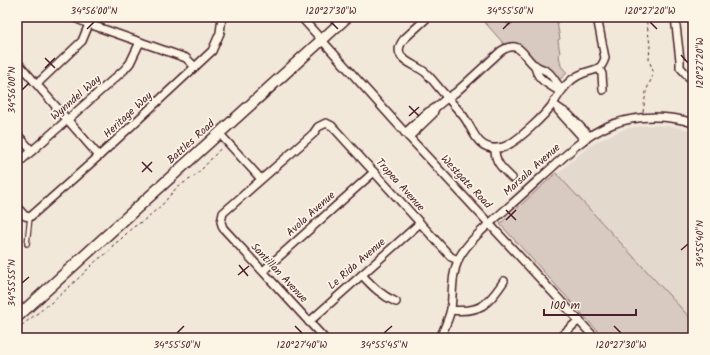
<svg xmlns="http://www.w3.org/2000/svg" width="710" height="355" font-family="Kalam,sans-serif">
  <rect width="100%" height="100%" fill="#f1e8da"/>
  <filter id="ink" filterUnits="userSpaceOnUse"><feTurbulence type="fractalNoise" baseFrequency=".025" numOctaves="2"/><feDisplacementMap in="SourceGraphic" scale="8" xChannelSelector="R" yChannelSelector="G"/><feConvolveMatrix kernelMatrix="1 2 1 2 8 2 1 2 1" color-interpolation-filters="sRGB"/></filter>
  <g filter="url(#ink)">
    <polygon fill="#e4d9cd" points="655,125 677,127 693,131 693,321 557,174 581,153 596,142 611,135 625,129 642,126"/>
    <g fill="#d8cac0" stroke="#917476">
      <polygon points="483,17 556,17 560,39 558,40 560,54 559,55 561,66 567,73 558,81 538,63 523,48 517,43 504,44 481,18"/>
      <polygon points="556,173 693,321 693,338 604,338 500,224"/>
    </g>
    <polygon fill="#b6a19c" stroke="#8b6d6f" points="507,17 520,17 509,26 504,20"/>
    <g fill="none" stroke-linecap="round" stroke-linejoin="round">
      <g stroke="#4a1f2b" stroke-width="6">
        <polyline id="lane" points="27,244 30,217"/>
      </g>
      <g stroke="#4a1f2b" stroke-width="10">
        <g id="street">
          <polyline points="75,17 77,19 89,24 186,58 195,67"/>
          <polyline points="301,17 409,137 595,338"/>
          <path d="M428 17 404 39C400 44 397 50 401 56 406 63 419 67 426 73 434 81 440 90 448 98 453 105 459 110 464 117 473 129 477 150 497 148 501 148 505 147 508 145 521 138 544 116 553 104 556 99 559 94 563 89 568 82 576 76 584 73 595 69 601 71 605 58L597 17"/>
          <polyline points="675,17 680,60 680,67 693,82"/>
          <polyline points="17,57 19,64 99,156"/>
          <path d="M535 65C536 80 549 84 559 91"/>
          <polyline points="599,68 602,74 603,90"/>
          <polyline points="37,84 82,41 92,17"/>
          <polyline points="553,104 563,111 568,114 589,136"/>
          <polyline points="558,110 564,117 584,139"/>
          <polyline points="219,133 261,179"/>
          <path d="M405 133 428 112 435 108 447 98 455 93 464 85 501 51C520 39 522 55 534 65 538 68 544 69 548 72 554 77 556 84 562 89"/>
          <polyline points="17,134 32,151"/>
          <polyline points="409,137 433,114 435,108"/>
          <path d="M495 149C495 163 502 168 512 178"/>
          <polyline points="17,164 124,70 130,63 140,42"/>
          <polyline points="17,207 25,216 30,217 99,156 212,51 220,33 222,17"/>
          <polyline points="263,271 374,172"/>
          <path d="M362 275C373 287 381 295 396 302"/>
          <path d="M451 310C480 313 488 305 504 281"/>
          <polyline points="309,322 420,223"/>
          <polyline points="324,338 223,228 221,222 223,213 313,134 318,127 326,123 332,126 451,257 458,260"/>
          <path d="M440 338C444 329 449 319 451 309 453 292 451 275 459 258 468 241 490 223 505 210 529 189 552 167 576 146 587 137 600 129 613 124 637 115 669 115 693 123"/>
          <polyline points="559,338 579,320"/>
        </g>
      </g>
      <g stroke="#4a1f2b" stroke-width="13">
        <polyline id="secondary" points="17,317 347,17"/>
      </g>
      <g stroke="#4a1f2b" stroke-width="1" stroke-dasharray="3 3" stroke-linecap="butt">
        <polyline points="643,112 646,92 649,84 652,78 653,71 649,60 650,45 646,17"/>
        <polyline points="17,329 57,298 82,275 97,260 110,251 113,245 121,239 132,228 143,221 162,205 177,187 192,178 203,168 222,147"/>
      </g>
      <use href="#lane" stroke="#fcf5e5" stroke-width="3.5"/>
      <use href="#street" stroke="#fcf5e5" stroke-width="7"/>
      <use href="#secondary" stroke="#fcf5e5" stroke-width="10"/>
    </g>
  </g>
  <path fill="none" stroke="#4a1f2b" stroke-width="1.5" d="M331 22 338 29M650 22 657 29M87 29 94 22M503 29 510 22M681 55 688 63M45 58 55 68M45 68 55 58M22 90 29 83M409 106 419 116M409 116 419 107M142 162 152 172M142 172 152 162M506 210 516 220M506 220 516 210M681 250 688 244M239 265 248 276M238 275 249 266M22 283 29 277M295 326 302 333M614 326 621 333M177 333 184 326M384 333 392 326"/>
  <g text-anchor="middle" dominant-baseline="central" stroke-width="3.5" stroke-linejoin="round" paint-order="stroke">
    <g font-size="11" fill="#4a1f2b" stroke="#fcf5e5">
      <text transform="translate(76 98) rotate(-41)">Wynndel Way</text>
      <text transform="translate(128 115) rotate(-43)">Heritage Way</text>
      <text transform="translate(191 142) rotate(-42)">Battles Road</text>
      <text transform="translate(532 170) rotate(-42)">Marsala Avenue</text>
      <text transform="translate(466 182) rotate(47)">Westgate Road</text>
      <text transform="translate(400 185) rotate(48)">Tropea Avenue</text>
      <text transform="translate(311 214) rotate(-42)">Avola Avenue</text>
      <text transform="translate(357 264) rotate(-41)">Le Rida Avenue</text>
      <text transform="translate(279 273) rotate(47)">Santillan Avenue</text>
    </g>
  </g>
  <rect width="710" height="355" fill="none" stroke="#fcf5e5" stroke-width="44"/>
  <path d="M544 309v6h92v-6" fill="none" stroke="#4a1f2b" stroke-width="2"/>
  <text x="550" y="309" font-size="12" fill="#4a1f2b" stroke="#fcf5e5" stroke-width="3" paint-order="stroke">100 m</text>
  <rect x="22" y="22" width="666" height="311" fill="none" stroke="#4a1f2b" stroke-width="1.5"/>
  <g font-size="10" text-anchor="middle" fill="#4a1f2b">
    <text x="94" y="14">34°56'00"N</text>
    <text x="331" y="14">120°27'30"W</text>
    <text x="510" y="14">34°55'50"N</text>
    <text x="650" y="14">120°27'20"W</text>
    <text transform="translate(699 63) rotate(-90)" y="4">120°27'20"W</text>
    <text transform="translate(11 90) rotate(-90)" y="4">34°56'00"N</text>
    <text transform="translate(699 244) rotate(-90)" y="4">34°55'40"N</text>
    <text transform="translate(11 283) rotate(-90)" y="4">34°55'55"N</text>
    <text x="177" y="348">34°55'50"N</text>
    <text x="302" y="348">120°27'40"W</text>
    <text x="384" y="348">34°55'45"N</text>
    <text x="621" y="348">120°27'30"W</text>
  </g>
</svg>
